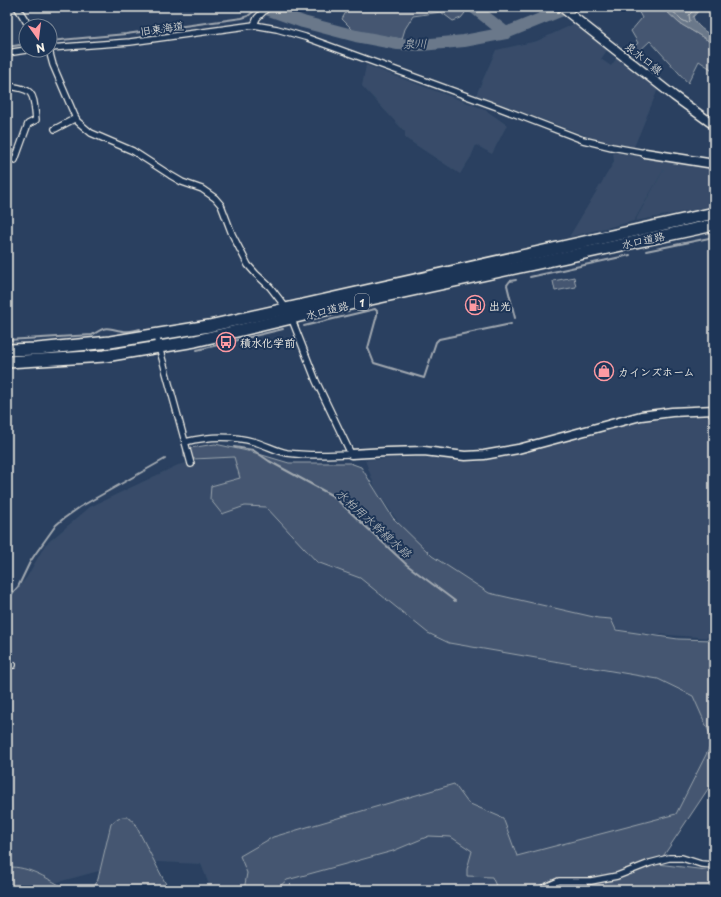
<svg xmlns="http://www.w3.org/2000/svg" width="721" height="897" font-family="'Playpen Sans','Klee One',sans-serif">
  <rect width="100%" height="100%" fill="#2a4060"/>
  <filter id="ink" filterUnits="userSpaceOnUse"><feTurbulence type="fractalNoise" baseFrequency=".025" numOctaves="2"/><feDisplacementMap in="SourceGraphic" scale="8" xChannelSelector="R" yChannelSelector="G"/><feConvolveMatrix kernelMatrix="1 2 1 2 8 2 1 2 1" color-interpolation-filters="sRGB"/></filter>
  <g filter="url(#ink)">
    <g fill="#374c69">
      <polygon points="576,23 608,49 601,59 611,66 618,56 658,89 634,147 601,141 476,95 496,50 537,41"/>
      <polygon points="366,65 484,109 507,125 492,154 476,145 471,157 460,174 405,138 405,132 362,86"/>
      <polygon points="613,152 714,168 714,206 635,221 665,167 634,221 569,237 614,162"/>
      <polygon points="714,416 714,637 712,638 625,632 586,616 489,594 412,542 376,490 365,460 421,457 478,462 642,421"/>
      <polygon points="233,452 359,575 452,641 582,667 660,678 694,694 714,740 677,816 498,890 211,890 201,864 136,861 47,885 7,890 7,602 27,577 45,545 90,507 178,465"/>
    </g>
    <g fill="#445771" stroke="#9ca4ac">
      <polygon points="349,7 460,7 465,13 461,18 453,21 441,12 413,16 405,29 402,39 355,32 342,19"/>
      <polygon points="636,7 662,7 679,23 714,44 714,71 699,61 688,83 650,41 636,54 631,50 638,43 631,31 642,18"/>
      <polygon points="574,277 576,287 555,291 553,281"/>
      <polygon points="215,444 252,452 289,463 350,463 361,467 393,518 432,556 489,593 598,618 611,619 616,630 678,639 714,640 714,780 658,864 714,871 713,890 494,890 496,886 492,877 467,876 467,869 472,851 451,837 429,836 393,851 287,880 275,890 244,890 247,873 240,856 273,837 454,784 468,803 503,818 517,856 676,814 713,741 693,696 658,679 449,643 428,633 360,578 317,562 266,507 245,506 222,514 210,499 211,486 240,478 234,457 194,459 184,457 184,449"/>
      <polygon points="123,817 128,817 134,822 169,890 93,890 98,879 111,824 118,818"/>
      <path d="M7 867C30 866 48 879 68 890H7Z"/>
    </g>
    <path fill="#6a788a" stroke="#a1a8b0" d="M662 7H714V13L700 9 693 17C696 26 706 32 714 37V44L679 23Z"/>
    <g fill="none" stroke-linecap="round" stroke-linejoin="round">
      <polyline stroke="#bdc1c2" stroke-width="1" points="668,7 682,20 688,23 690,21 689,15 697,7"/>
      <g stroke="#a1a8b0" stroke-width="2">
        <polyline points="50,41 126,34 242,18 248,16 259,7"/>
        <polyline points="7,47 26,44"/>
        <polyline points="646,251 714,237"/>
        <polyline points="530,277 630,255"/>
        <polyline points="515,318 507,285 510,281 516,280"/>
        <polyline points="304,326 375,309 377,311 377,315 368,348 374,363 424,378 436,342 439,339 511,324"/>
        <path d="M7 340 92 335C109 324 106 329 123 331 128 332 135 330 140 329"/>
        <polyline points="197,350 283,329"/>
        <polyline points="234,447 253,450 269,461 333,496 407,565 455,601"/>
        <polyline points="7,599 18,587 30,562 36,553 56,525 63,519 80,507 165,459"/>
      </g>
      <g stroke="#6a788a" stroke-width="12">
        <polyline points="261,7 303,22 356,36 398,44 421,45 464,41 506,33 570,7"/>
        <polyline points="473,7 506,33"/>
      </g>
      <g stroke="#f4f1e8" stroke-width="8">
        <g id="street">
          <polyline points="17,7 29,26"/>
          <polyline points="254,25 257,18 268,7"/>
          <polyline points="50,48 130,42 254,25 277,29 305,37 497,107 583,140 612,147 645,153"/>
          <polyline points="49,50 53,65 77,121 91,133 133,151 170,175 182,182 202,189 215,198 221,205 232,234 248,265 256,274 270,287 287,309"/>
          <polyline points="7,53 26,50"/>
          <path d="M7 86C36 89 33 94 36 120L28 124 15 160"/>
          <polyline points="55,129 76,118"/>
          <polyline points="156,336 191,464"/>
          <path d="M185 442C209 436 231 435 255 442 266 445 276 451 287 453 308 456 330 455 351 454L316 381 291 317"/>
          <polyline points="7,664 13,665"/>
          <polyline points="539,890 559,881 591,881 617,876 650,863 669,858 682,858 701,864 714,865"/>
        </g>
      </g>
      <g stroke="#f4f1e8" stroke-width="11">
        <g id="secondary">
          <polyline points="561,7 674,96 714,125"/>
          <polyline points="645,153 714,164"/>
          <polyline points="351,454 387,452 424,451 465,456 484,455 518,449 641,416 672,412 714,410"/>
        </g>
      </g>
      <g stroke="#f4f1e8" stroke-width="14">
        <g id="highway">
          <polyline points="7,350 37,349 110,342 209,326 714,213"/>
          <polyline points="7,362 105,356 195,341 371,299 714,225"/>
        </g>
      </g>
      <use href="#street" stroke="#1d3557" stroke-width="5.5"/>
      <use href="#secondary" stroke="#1d3557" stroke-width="8"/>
      <use href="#highway" stroke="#1d3557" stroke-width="11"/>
    </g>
  </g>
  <defs>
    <g id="fuel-ring" transform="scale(1)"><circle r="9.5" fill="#1d3557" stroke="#ff9aa2" stroke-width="1.5"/><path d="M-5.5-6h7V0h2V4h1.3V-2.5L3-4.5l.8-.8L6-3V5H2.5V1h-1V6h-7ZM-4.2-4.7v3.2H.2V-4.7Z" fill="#ff9aa2"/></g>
    <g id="bus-ring" transform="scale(1)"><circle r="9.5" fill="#1d3557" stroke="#ff9aa2" stroke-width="1.5"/><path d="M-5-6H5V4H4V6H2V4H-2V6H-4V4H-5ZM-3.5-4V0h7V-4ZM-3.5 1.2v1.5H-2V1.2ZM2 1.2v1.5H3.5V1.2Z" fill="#ff9aa2"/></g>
    <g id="shop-ring" transform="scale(1)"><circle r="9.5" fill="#1d3557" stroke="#ff9aa2" stroke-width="1.5"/><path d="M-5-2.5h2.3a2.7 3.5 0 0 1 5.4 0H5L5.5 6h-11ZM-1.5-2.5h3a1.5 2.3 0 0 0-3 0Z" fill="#ff9aa2"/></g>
  </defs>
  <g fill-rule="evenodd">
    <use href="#fuel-ring" x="475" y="305"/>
    <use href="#bus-ring" x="226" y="342"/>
    <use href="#shop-ring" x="604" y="371"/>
  </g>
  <g text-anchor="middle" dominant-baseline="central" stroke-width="4" stroke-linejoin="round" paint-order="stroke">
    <rect fill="#1d3557" stroke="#b4b9bc" stroke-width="1" x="355" y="294" width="14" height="16" rx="3"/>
    <g font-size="10" font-weight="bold" fill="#f4f1e8">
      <text x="362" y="302">1</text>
    </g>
    <g font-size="11" fill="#f4f1e8" stroke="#1d3557">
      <text transform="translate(162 28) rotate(-8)">旧東海道</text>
      <text transform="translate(644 58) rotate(39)">泉水口線</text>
      <text transform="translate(643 240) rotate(-12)">水口道路</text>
      <text transform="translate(327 310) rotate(-14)">水口道路</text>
    </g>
    <g font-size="11" font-weight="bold" fill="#f4f1e8" stroke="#1d3557" text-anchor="start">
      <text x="489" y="305">出光</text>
      <text x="240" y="342">積水化学前</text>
      <text x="618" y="371">カインズホーム</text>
    </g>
    <g font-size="12" font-style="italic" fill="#bdc1c2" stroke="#1d3557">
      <text transform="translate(415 43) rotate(-1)">泉川</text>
      <text transform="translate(374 523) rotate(42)">水柏用水幹線水路</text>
    </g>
  </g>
  <rect width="721" height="897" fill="none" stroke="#1d3557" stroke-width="24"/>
  <rect x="12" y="12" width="697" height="873" fill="none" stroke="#f4f1e8" stroke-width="1.5" filter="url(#ink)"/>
  <g transform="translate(38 38) rotate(166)"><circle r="19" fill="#1d3557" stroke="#738091"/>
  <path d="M0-3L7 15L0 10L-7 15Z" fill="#ff9aa2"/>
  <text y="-6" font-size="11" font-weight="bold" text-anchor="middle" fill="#f4f1e8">N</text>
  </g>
</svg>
